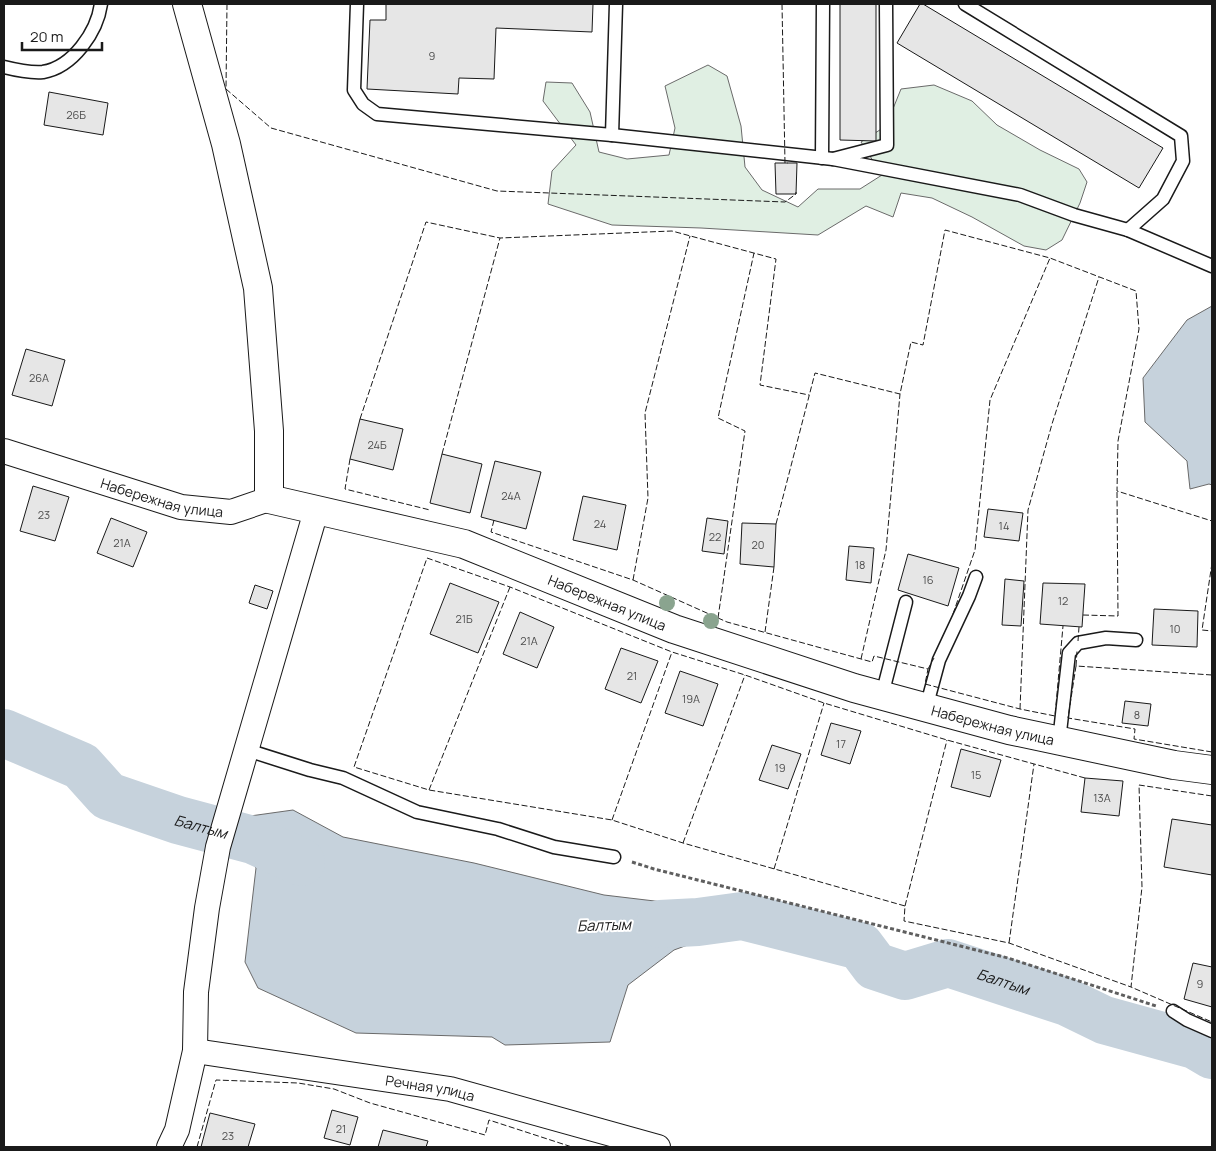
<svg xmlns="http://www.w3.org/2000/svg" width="1216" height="1151" font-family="Manrope,sans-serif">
  <rect width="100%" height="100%" fill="#fff"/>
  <polygon fill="#e0efe3" stroke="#6a6a6a" points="708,65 727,76 741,126 745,167 762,190 798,207 818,189 860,189 882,175 861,142 886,126 901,89 934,85 972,101 997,125 1040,150 1079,169 1087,182 1080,203 1062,240 1046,250 1024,246 972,217 932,198 901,193 893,217 866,206 818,235 701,228 612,225 548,204 552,171 576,145 543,101 546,82 572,83 590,112 599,152 627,159 669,155 675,128 665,86"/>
  <g fill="#c6d2dc" stroke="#6a6a6a">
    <polygon points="1212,306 1212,485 1209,484 1190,489 1187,461 1145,422 1143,378 1187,320"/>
    <polygon points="293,810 343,837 474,863 604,895 722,909 726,931 674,950 628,985 610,1042 505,1045 492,1037 356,1033 258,988 245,962 256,868 239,842 243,817"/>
  </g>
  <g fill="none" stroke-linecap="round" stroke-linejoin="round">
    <g stroke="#c6d2dc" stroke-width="48">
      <path id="s1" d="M4 733 81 766 108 796 178 820 253 840 301 862"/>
      <path id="s2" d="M660 924 698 922 742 916 860 946 875 966 905 976 948 963 1067 1002 1104 1020 1195 1045 1212 1055"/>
    </g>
  </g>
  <g fill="#e6e6e6" stroke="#1a1a1a">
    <polygon points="386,4 593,4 592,32 496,28 494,79 459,78 458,94 367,89 370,20 386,20"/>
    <polygon points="840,4 876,4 876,141 840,140"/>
    <polygon points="920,4 923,4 1163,148 1139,188 897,43"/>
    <polygon points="49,92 108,103 103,135 44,125"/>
    <polygon points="775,163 797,163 796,194 776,194"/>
    <polygon points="26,349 65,360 52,406 12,395"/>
    <polygon points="360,419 403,429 393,470 350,459"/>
    <polygon points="442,454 482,464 470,513 430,503"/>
    <polygon points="495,461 541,472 526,529 481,517"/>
    <polygon points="33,486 69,497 55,541 20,531"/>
    <polygon points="583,496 626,505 617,550 573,540"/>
    <polygon points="988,509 1023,513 1019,541 984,537"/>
    <polygon points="111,518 147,532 133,567 97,553"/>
    <polygon points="707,518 728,521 724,554 702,551"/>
    <polygon points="742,523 776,524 774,567 740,564"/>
    <polygon points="849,546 874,548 871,583 846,580"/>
    <polygon points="908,554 959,568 948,606 898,590"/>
    <polygon points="1005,579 1024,581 1021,626 1002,625"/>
    <polygon points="450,583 499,602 478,653 430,634"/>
    <polygon points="1043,583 1085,584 1082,627 1040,624"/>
    <polygon points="255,585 273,591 267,609 249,603"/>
    <polygon points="1154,609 1198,611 1197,647 1152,645"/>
    <polygon points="520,612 554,627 537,668 503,654"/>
    <polygon points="621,648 658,661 641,703 605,689"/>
    <polygon points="680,671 718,684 703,726 665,713"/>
    <polygon points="1125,701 1151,704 1148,726 1122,723"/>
    <polygon points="831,723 861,731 850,764 821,755"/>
    <polygon points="772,745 801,754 788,789 759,780"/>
    <polygon points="961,749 1001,760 990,797 951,787"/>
    <polygon points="1085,778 1123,781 1119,816 1081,812"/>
    <polygon points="1172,819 1212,825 1212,875 1164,867"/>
    <polygon points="1193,963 1212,967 1212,1007 1184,999"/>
    <polygon points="332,1110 358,1117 350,1145 324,1138"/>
    <polygon points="210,1113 255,1124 248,1147 201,1147"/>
    <polygon points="383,1130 428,1141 426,1147 378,1147"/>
  </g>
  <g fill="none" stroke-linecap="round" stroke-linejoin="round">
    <g stroke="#1a1a1a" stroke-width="15">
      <g id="service">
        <polyline points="357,4 354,90 363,104 377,114 612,135 833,159"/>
        <polyline points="886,4 887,145 833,159 1020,195 1074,215 1128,230 1212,266"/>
        <polyline points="965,4 1181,136 1183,161 1163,199 1128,230"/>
        <path d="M4 67C16 70 30 73 43 72 73 67 97 32 101 4"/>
        <polyline points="612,135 616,4"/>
        <polyline points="822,158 823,4"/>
        <polyline points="882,695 906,602"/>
        <polyline points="926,708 939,660 969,596 976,577"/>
        <polyline points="1059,741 1069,653 1078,643 1106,638 1136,640"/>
        <polyline points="247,750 310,770 343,778 417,812 498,829 554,847 614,857"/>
        <polyline points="1173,1011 1187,1020 1212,1031"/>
      </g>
    </g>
    <g stroke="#1a1a1a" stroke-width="26">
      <g id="minor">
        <path id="s3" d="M4 451 181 507 231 512 269 499"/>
        <path id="s4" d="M195 1051 450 1089 658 1147"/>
        <polyline points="169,1147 177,1130 195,1051 196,992 207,908 218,847 316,511"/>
      </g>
    </g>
    <g stroke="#1a1a1a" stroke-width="30">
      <g id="tertiary">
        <path id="s5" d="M187 4 226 144 258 288 269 431V499L464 544 674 629 854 688 1009 730 1174 765 1212 770"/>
      </g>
    </g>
    <polyline stroke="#5f5f5f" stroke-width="3" stroke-dasharray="4 2.5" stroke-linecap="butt" points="632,862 654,869 1008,958 1156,1006"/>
    <use href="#service" stroke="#fff" stroke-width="12"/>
    <use href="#minor" stroke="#fff" stroke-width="24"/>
    <use href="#tertiary" stroke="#fff" stroke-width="28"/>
    <g stroke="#1a1a1a" stroke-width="1" stroke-dasharray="6 2.5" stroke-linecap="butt">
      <polyline points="227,4 226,89 271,128 497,191 785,202 796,194 796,192"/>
      <polyline points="782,4 785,163 788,163"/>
      <polyline points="360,419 426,222 500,238 672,231 776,259 760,385 809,395"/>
      <polyline points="442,454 500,238"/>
      <polyline points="350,459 345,489 430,510"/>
      <polyline points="494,520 491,532 633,580 727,622 872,662 874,656 928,669 925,684 1020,709 1055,716 1063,626"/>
      <polyline points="776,524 815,373 900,394 911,342 923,345 945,230 1050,258 1136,291 1139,329 1118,441 1117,491 1212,521"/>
      <polyline points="1212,563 1202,630 1212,631"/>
      <polyline points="633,580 648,498 645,413 690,236"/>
      <polyline points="953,614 975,550 990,400 1050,258"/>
      <polyline points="1083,615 1118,616 1117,491"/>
      <polyline points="718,618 745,431 718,418 754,253"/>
      <polyline points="765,632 774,567"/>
      <polyline points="1078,641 1079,627"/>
      <polyline points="861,659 886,550 900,394"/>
      <polyline points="1076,666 1077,651"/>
      <polyline points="928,669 934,658"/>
      <polyline points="1212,675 1076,666 1068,718 1135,729 1134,739 1212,752"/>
      <polyline points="1020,709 1028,510 1052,424 1099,277"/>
      <polyline points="1085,778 947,740 824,703 745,675 672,652 510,587 427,558 354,767 429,790 612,820 683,843 905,906 904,921 1009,943 1131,987"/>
      <polyline points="429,790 510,587"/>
      <polyline points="1212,796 1139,785 1142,887 1131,987 1212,1022"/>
      <polyline points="612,820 672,652"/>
      <polyline points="683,843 745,675"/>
      <polyline points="774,869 824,703"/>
      <polyline points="905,906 947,740"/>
      <polyline points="1009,943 1034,764"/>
      <polyline points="197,1147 216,1080 298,1083 334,1089 370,1103 485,1135 489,1120 572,1147"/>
    </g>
  </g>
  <g fill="#8aa48f">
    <circle cx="667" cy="603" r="8"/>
    <circle cx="711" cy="621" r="8"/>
  </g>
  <g text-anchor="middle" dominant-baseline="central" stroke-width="4" stroke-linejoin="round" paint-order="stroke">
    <g font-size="11" fill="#4d4d4d">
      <text x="432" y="55">9</text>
      <text x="76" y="114">26Б</text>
      <text x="39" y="377">26А</text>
      <text x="377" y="444">24Б</text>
      <text x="511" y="495">24А</text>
      <text x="44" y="514">23</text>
      <text x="600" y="523">24</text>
      <text x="1004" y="525">14</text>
      <text x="715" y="536">22</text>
      <text x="122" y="542">21А</text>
      <text x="758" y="544">20</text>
      <text x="860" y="564">18</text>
      <text x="928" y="579">16</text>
      <text x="1063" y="600">12</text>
      <text x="464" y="618">21Б</text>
      <text x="1175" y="628">10</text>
      <text x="529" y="640">21А</text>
      <text x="632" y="675">21</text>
      <text x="691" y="698">19А</text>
      <text x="1137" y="714">8</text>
      <text x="841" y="743">17</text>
      <text x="780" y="767">19</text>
      <text x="976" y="774">15</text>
      <text x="1102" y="797">13А</text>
      <text x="1200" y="983">9</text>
      <text x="341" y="1128">21</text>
      <text x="228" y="1135">23</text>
    </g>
    <g font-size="14" fill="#1a1a1a" stroke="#fff">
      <text stroke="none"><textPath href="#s3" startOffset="165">Набережная улица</textPath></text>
      <text stroke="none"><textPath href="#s5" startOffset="859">Набережная улица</textPath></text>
      <text stroke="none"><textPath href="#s5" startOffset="1264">Набережная улица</textPath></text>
      <text stroke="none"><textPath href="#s4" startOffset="238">Речная улица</textPath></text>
    </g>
    <g font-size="15" font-style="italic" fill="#1a1a1a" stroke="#fff">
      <text stroke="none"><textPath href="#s1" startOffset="222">Балтым</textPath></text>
      <text transform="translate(604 925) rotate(-2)">Балтым</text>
      <text stroke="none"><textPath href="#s2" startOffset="364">Балтым</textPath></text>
    </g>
  </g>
  <rect width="1216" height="1151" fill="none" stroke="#1a1a1a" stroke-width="10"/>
  <path d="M22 42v8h80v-8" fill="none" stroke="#1a1a1a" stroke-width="2.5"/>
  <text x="30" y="42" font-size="15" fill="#1a1a1a" stroke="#ffffff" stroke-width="4" paint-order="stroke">20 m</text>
</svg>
